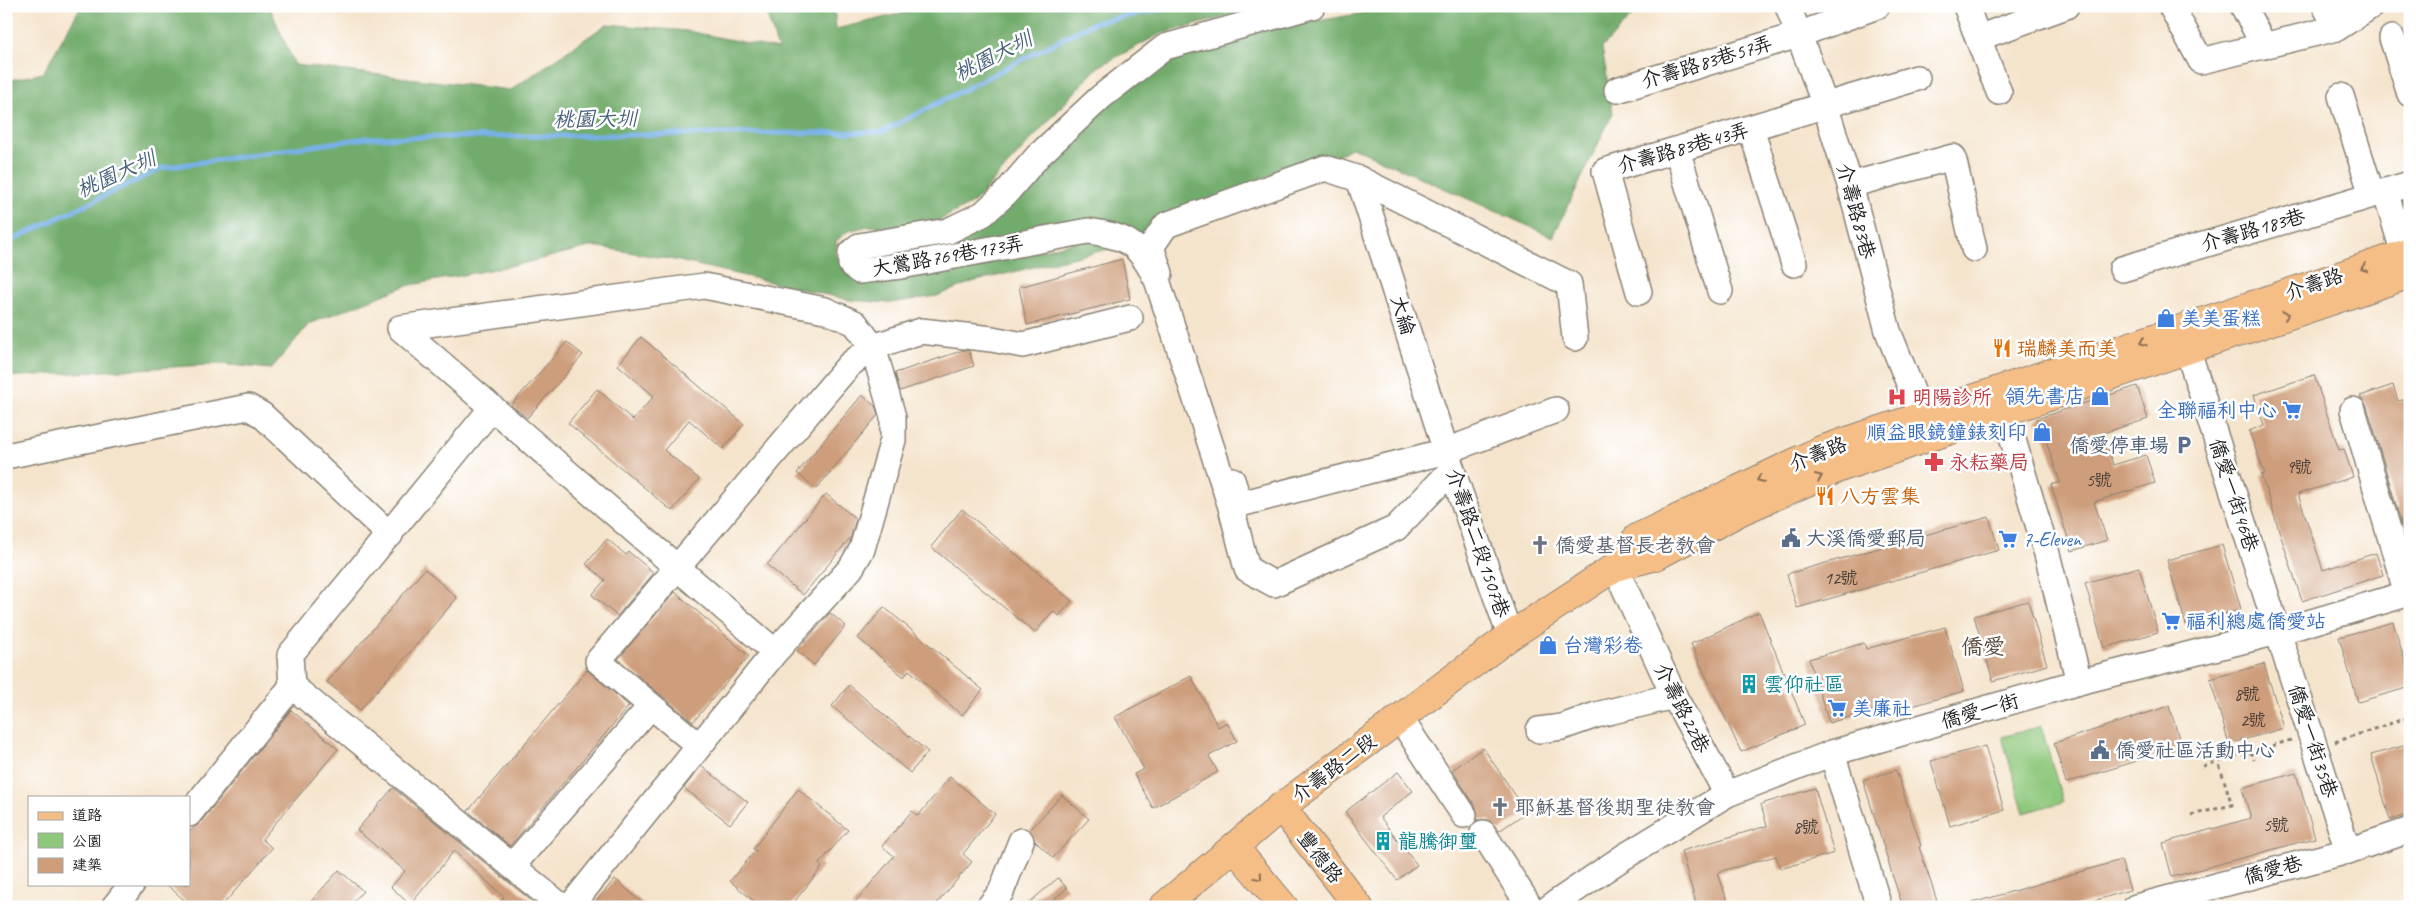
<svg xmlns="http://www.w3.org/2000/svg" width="2416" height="913" font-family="Caveat,'LXGW WenKai TC',sans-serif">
  <rect width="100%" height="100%" fill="#fff"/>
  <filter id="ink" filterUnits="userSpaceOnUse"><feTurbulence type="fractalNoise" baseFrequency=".02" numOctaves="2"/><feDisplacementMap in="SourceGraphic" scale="10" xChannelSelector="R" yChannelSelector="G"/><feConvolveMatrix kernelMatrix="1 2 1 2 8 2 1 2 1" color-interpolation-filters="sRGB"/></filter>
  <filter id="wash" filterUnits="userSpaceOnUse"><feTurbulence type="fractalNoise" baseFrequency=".0096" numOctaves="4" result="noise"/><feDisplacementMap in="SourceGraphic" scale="20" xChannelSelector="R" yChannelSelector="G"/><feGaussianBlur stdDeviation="1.12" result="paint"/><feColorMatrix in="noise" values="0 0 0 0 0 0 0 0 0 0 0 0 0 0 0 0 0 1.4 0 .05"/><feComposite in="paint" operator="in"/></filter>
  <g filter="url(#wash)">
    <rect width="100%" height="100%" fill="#f5e4cc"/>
    <polygon fill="#8ec87c" stroke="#55724c" points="2041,726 2063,802 2024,813 2002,737"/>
    <g fill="#72ac6c" stroke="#476444">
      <polygon points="81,6 269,6 295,65 511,90 607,24 687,31 778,49 764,6 834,6 836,29 933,6 1268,6 1160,34 1098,67 974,202 940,220 898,227 869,226 848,231 836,241 836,254 843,268 856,277 943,274 1088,239 1116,247 972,282 937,296 890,303 849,300 675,260 593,246 525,263 406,286 309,324 271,369 221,364 6,377 6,81 43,73"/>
      <path d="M1404 6H1641L1602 48 1613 113 1553 237 1352 147 1328 161 1147 229 1146 242C1121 226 1114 220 1084 221L913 258 915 247 960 236 1104 105 1159 66 1200 47 1265 30Z"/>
    </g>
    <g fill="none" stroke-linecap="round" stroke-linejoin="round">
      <polyline stroke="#78b1e8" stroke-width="5" points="6,243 162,168 366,138 882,132 1093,23 1176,6"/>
    </g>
    <g id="blocks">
      <g fill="#ce9e7b">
        <polygon points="1122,259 1130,299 1027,325 1019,287"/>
        <polygon points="641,337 744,424 723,449 689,420 664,450 699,479 672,511 568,423 597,389 633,420 654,396 618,365"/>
        <polygon points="567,342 583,355 527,418 511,405"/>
        <polygon points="964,350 969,351 974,366 900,391 895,373"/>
        <polygon points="2314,375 2339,450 2344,449 2353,477 2298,494 2323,570 2376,553 2383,575 2302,601 2261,475 2265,474 2249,431 2264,425 2254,395"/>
        <polygon points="2393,385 2398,401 2410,398 2410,541 2407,542 2367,406 2360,396"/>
        <polygon points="2137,386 2148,419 2103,433 2113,465 2146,455 2155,483 2094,502 2107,540 2072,551 2051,485 2060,482 2044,435 2041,435 2036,419"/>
        <polygon points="862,395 875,406 878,415 816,489 797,473"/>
        <polygon points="826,494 856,519 851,537 803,595 767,565"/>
        <polygon points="962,509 1072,601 1059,616 1053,611 1035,633 931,547"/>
        <polygon points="1989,517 1999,550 1797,608 1787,574"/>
        <polygon points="607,539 626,555 629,552 654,573 617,616 592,595 605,580 586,564"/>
        <polygon points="2222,545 2241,609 2186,625 2167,560"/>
        <polygon points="2139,567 2158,632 2104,648 2085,583"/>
        <polygon points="425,569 457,598 360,710 327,682"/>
        <polygon points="675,592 749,656 693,722 618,659"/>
        <polygon points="2028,601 2047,665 1993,681 1974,616"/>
        <polygon points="884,607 983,690 962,715 909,670 904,677 858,638"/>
        <polygon points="1759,612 1805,725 1741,752 1691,644"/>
        <polygon points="830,613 846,626 814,665 797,651"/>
        <polygon points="2393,622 2410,678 2410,687 2358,702 2339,637"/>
        <polygon points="1945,627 1964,691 1909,707 1908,700 1829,723 1809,659 1864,643 1866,649"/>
        <polygon points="2264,664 2284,728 2229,744 2210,679"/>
        <polygon points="587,670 629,706 510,846 468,811"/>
        <polygon points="1191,676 1218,727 1227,722 1237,741 1209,756 1218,772 1153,808 1134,774 1144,769 1115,717"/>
        <polygon points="849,685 928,752 910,773 832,706"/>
        <polygon points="2169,706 2182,747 2066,783 2054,743"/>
        <polygon points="291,710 338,749 262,839 272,848 221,907 192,907 166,884 189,884 189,832 200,823"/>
        <polygon points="2410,744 2410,814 2390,820 2371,755"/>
        <polygon points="1985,746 2004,810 1950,826 1931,761"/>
        <polygon points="1483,748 1527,812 1499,831 1489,820 1477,820 1476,807 1452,770"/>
        <polygon points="701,766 748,802 730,824 684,788"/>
        <polygon points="1896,770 1921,846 1919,847 1939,907 1903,907 1893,877 1863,780"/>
        <polygon points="1398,772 1413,791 1380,817 1417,865 1397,880 1345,812"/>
        <polygon points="2296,773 2315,838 2172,877 2163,843 2251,818 2242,788"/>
        <polygon points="950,777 995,814 963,854 972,862 934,907 851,907 894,856 882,846 912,811 918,816"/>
        <polygon points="393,788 539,907 496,907 504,897 454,851 410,905 391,887 405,871 357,830"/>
        <polygon points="1815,788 1834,853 1780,869 1776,856 1718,872 1729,907 1697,907 1681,851 1767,826 1761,804"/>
        <polygon points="798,789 848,830 819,864 822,867 790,907 761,907 730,881 756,850 753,849"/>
        <polygon points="1062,795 1089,819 1053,858 1035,841 1030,830"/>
        <polygon points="2121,860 2130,890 2073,907 1972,907 1972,903"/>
        <polygon points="339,870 363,891 349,907 306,907"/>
        <polygon points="1058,878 1067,888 1045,907 1024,907"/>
        <polygon points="615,879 647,907 591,907"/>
      </g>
    </g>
  </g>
  <g filter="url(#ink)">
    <use href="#blocks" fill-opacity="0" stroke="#888074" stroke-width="1"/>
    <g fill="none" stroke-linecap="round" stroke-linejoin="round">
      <g stroke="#888074" stroke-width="28">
        <g id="minor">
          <path d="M1312 6 1165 47 1101 97 1038 156 1005 194 983 214 948 231 859 246 851 253V264L859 271 901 266 1088 231C1129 237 1138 243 1157 280L1231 507 1247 569 1274 584 1396 528 1452 470"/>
          <polyline points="1788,6 1825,105 1850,185 1888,331 1922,416"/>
          <polyline points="1966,6 1978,38 2066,6"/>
          <polyline points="2171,6 2201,61 2337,28 2371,6"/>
          <polyline points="2243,6 2264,46"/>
          <polyline points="2325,6 2337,28"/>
          <polyline points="1978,38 1999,92"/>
          <polyline points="2392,38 2410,94"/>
          <polyline points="1617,90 1798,35 1877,6"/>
          <polyline points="2341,96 2372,195"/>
          <polyline points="1751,129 1794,264"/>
          <polyline points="1677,150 1720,291"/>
          <polyline points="1359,179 1452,470 1510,636"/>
          <polyline points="1850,185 1953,157 1974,249"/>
          <polyline points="2385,191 2404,254"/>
          <polyline points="2122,269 2410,184"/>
          <polyline points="1160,273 1151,247 1166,225 1325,168 1359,179 1569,284 1575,338"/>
          <polyline points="1639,292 1605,171 1917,78"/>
          <polyline points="2182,332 2348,851"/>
          <polyline points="1999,393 2047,554 2079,682"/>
          <polyline points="492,408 290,655 292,686 562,907"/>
          <polyline points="2353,410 2407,594"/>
          <polyline points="6,456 248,407 262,415 390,535"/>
          <polyline points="1232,480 1240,504 1446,451 1556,410"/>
          <polyline points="1615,567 1674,696 1727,794"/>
          <polyline points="1400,718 1464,815"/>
          <polyline points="1539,730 1562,727 1596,715 1674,696"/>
          <polyline points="699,746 598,661 849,365 873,347 921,331 992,339 1023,345 1130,318"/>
          <polyline points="1832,753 1879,907"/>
          <polyline points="189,814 292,686"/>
          <polyline points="1483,833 1530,907"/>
          <polyline points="512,866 650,707"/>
          <polyline points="114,907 132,884"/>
          <polyline points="570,907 775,652 851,568 862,549 893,440 893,417 873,347 855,323 825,310 704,286 400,328 775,652"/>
          <polyline points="989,907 1001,892 1021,841"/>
          <polyline points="1550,907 1622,858 1727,794 1832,753 2079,682 2278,632 2410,593"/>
          <polyline points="2136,907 2348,851 2410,830"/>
        </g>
      </g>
      <g stroke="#888074" stroke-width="30">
        <g id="major">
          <polyline points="1615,567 1637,538 1821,450 2410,252"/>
          <polyline points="1281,807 1359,907"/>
          <polyline points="1234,847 1284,907"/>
          <polyline points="1163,907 1281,807 1510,636 1615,567 1656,556 1741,511 1839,468 2410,274"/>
        </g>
      </g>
      <g stroke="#888074" stroke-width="3" stroke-dasharray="4 4" stroke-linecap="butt">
        <polyline points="2335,742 2410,717"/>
        <polyline points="2248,744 2254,760"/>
        <polyline points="2203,766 2291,740"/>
        <polyline points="2191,815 2232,805 2218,761"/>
      </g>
      <use href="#minor" stroke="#fff" stroke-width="25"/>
      <use href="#major" stroke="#f6be87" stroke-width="28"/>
    </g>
    <defs><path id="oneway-chevron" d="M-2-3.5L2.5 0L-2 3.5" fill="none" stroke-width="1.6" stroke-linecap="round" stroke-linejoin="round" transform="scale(1.25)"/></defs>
    <g stroke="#896d52">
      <use href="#oneway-chevron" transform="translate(2364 268) rotate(161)"/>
      <use href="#oneway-chevron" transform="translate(2286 315) rotate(-18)"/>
      <use href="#oneway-chevron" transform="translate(2143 342) rotate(161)"/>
      <use href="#oneway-chevron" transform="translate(1819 477) rotate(-23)"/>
      <use href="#oneway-chevron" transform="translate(1760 479) rotate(155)"/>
      <use href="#oneway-chevron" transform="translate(1259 877) rotate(50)"/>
    </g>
  </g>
  <defs>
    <g id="shop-bare" transform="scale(1.5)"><path d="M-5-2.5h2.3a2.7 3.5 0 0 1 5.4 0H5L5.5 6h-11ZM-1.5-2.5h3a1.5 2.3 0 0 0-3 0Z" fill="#3f7fe0" stroke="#fff" stroke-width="2.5" paint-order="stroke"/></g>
    <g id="restaurant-bare" transform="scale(1.5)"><path d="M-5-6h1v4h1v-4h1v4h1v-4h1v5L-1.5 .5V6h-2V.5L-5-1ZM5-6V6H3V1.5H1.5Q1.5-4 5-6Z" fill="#e8710a" stroke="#fff" stroke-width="2.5" paint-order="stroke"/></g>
    <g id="hospital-bare" transform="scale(1.5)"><path d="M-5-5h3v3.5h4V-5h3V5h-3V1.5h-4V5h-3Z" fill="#e0444e" stroke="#fff" stroke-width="2.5" paint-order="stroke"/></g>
    <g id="supermarket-bare" transform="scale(1.5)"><path d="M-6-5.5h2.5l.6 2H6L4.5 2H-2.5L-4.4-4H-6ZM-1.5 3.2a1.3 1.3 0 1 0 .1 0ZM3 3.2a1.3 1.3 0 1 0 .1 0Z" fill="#3f7fe0" stroke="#fff" stroke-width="2.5" paint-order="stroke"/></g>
    <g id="parking-bare" transform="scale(1.5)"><path d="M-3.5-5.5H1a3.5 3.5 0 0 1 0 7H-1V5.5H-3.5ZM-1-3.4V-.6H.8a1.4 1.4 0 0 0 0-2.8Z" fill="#5c6f8a" stroke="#fff" stroke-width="2.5" paint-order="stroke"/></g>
    <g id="pharmacy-bare" transform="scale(1.5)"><path d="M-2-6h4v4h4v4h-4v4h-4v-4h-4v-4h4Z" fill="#e0444e" stroke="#fff" stroke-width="2.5" paint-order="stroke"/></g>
    <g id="civic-bare" transform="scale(1.5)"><path d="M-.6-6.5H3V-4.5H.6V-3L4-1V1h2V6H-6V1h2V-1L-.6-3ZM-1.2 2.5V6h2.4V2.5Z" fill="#5c6f8a" stroke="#fff" stroke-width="2.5" paint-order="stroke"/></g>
    <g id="church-bare" transform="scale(1.5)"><path d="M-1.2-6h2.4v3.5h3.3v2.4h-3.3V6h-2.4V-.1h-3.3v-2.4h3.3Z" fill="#6b7280" stroke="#fff" stroke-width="2.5" paint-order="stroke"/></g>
    <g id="building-bare" transform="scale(1.5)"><path d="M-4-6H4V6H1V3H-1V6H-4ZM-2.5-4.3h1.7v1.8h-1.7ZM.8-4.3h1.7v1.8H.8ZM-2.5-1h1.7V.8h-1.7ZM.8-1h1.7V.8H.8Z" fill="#0f9aa8" stroke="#fff" stroke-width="2.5" paint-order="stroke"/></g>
  </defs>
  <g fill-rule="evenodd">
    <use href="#shop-bare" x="2166" y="318"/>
    <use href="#restaurant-bare" x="2002" y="348"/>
    <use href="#shop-bare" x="2100" y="396"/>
    <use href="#hospital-bare" x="1897" y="397"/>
    <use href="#supermarket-bare" x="2292" y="410"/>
    <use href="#shop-bare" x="2042" y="432"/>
    <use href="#parking-bare" x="2184" y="445"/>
    <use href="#pharmacy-bare" x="1934" y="462"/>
    <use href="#restaurant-bare" x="1825" y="496"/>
    <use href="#civic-bare" x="1791" y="538"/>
    <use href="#supermarket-bare" x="2008" y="539"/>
    <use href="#church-bare" x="1540" y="545"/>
    <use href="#supermarket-bare" x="2171" y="621"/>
    <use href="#shop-bare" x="1548" y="645"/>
    <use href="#building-bare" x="1749" y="684"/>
    <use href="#supermarket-bare" x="1837" y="708"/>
    <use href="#civic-bare" x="2100" y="750"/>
    <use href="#church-bare" x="1500" y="807"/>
    <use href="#building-bare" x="1383" y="841"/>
  </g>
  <g text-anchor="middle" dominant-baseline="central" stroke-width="5" stroke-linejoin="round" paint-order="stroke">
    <g font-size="18" fill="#483c34">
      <text x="2299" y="467">9號</text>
      <text x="2099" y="480">5號</text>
      <text x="1841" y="578">12號</text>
      <text x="2247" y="694">8號</text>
      <text x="2253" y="720">2號</text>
      <text x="2276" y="825">5號</text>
      <text x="1806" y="827">8號</text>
    </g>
    <g font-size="20" fill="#1c1c1c" stroke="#fff">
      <text transform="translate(1707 62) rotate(-17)">介壽路83巷57弄</text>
      <text transform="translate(1683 148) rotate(-16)">介壽路83巷43弄</text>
      <text transform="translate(1856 211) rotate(75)">介壽路83巷</text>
      <text transform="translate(2253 230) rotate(-16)">介壽路183巷</text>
      <text transform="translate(948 256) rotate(-10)">大鶯路769巷173弄</text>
      <text transform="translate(2314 284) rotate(-19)">介壽路</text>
      <text transform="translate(1403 315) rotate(72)">大綸</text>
      <text transform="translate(1818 454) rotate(-22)">介壽路</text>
      <text transform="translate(2234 495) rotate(72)">僑愛一街46巷</text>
      <text transform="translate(1478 543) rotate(71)">介壽路二段1507巷</text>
      <text transform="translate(1682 708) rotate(63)">介壽路22巷</text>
      <text transform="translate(1980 711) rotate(-16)">僑愛一街</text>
      <text transform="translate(2313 741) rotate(72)">僑愛一街35巷</text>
      <text transform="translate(1334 768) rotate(-37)">介壽路二段</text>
      <text transform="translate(1320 857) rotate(52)">豐德路</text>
      <text transform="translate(2273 870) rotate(-15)">僑愛巷</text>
    </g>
    <g font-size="20" fill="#366cbe" stroke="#fff" text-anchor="start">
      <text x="2181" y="318">美美蛋糕</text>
      <text x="2085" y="396" text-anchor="end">領先書店</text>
      <text x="2277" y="410" text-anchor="end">全聯福利中心</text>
      <text x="2027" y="432" text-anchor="end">順益眼鏡鐘錶刻印</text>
      <text x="2023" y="539">7-Eleven</text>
      <text x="2186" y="621">福利總處僑愛站</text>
      <text x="1563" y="645">台灣彩卷</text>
      <text x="1852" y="708">美廉社</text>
    </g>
    <g font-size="20" fill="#c56008" stroke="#fff" text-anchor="start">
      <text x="2017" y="348">瑞麟美而美</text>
      <text x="1840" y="496">八方雲集</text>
    </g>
    <g font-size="20" fill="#be3a42" stroke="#fff" text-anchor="start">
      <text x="1912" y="397">明陽診所</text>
      <text x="1949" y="462">永耘藥局</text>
    </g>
    <g font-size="20" fill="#4e5e75" stroke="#fff" text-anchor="start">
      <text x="2169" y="445" text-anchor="end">僑愛停車場</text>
      <text x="1806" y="538">大溪僑愛郵局</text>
      <text x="2115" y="750">僑愛社區活動中心</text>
    </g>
    <g font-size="20" fill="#5b616d" stroke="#fff" text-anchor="start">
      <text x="1555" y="545">僑愛基督長老教會</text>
      <text x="1515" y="807">耶穌基督後期聖徒教會</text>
    </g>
    <g font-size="20" fill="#0d838f" stroke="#fff" text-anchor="start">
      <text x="1764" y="684">雲仰社區</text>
      <text x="1398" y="841">龍騰御璽</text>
    </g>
    <g font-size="21" font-style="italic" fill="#455f78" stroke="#fff">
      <text transform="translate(993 56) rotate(-27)">桃園大圳</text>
      <text transform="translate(595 119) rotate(-1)">桃園大圳</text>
      <text transform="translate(116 174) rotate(-24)">桃園大圳</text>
    </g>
    <g font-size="22" fill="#5a4a3d" stroke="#fff">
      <text x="1983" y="647">僑愛</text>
    </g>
  </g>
  <rect width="2416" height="913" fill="none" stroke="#fff" stroke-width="25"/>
  <rect x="28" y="796" width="162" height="90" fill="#ffffff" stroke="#a4a4a4"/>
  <rect x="38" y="812" width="25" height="8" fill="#f6be87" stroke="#a4a4a4"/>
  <text x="72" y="820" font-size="15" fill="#1c1c1c">道路</text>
  <rect x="38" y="833" width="25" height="15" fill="#8ec87c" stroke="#a4a4a4"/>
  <text x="72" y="846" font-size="15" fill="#1c1c1c">公園</text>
  <rect x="38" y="858" width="25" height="15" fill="#ce9e7b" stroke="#a4a4a4"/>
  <text x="72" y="870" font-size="15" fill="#1c1c1c">建築</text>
</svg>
